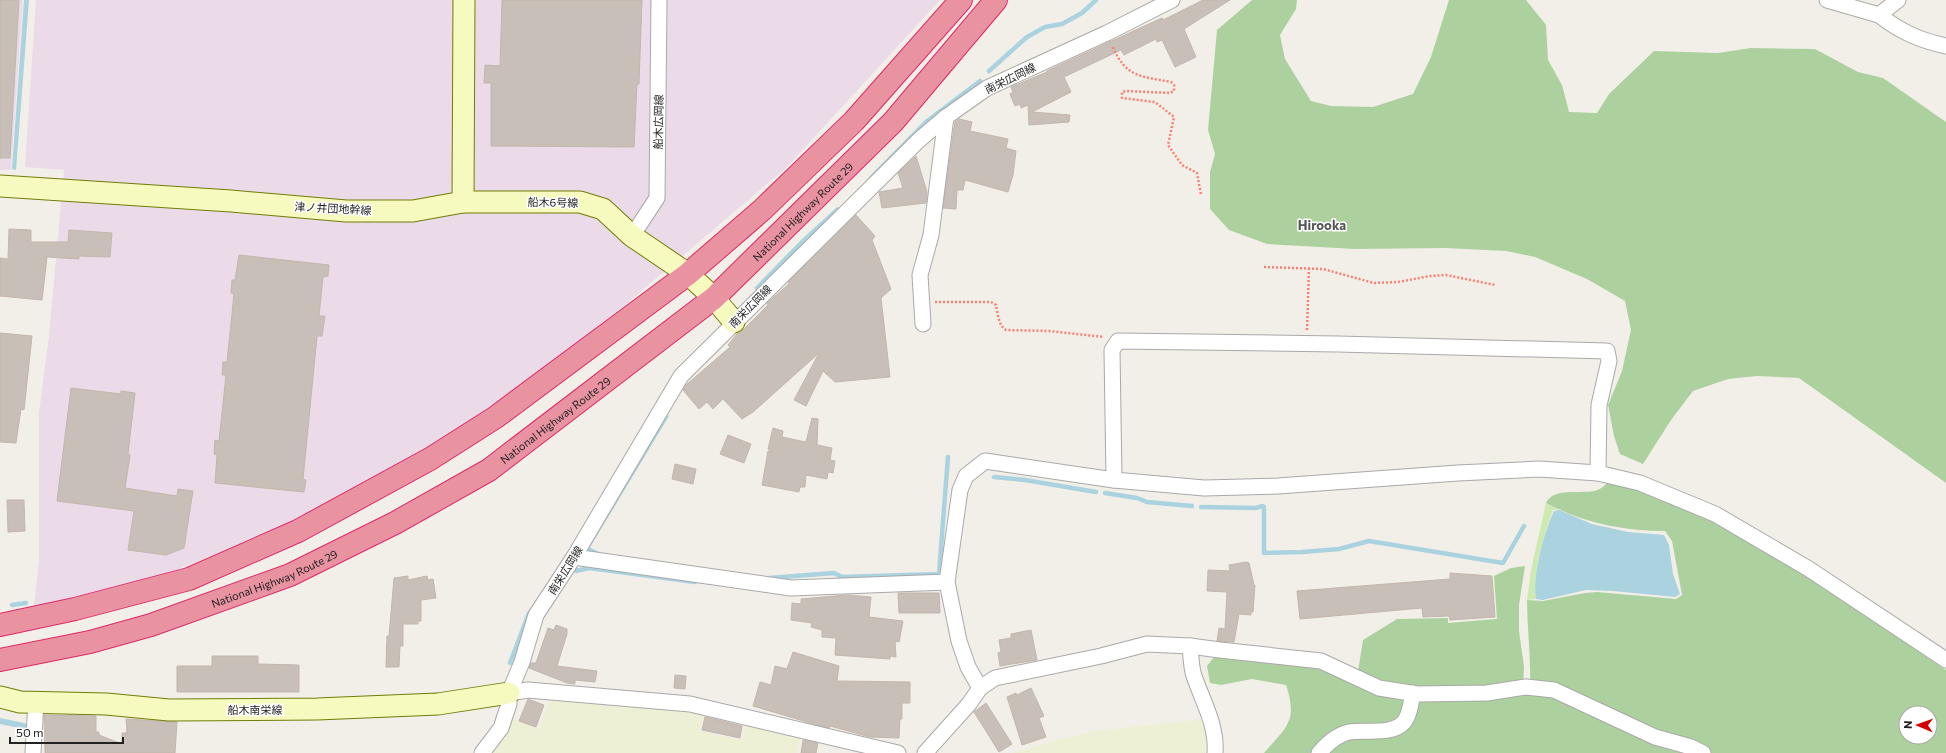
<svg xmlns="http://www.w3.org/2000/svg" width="1946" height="753" font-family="Commissioner,'Noto Sans JP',sans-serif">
  <rect width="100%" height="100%" fill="#f2efe9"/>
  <g fill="#ebdbe8">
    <polygon points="0,0 23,0 11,170 0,170"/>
    <polygon points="36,0 940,0 787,167 626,304 517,389 370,484 273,531 161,576 34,607 39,561 39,412 49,336 64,170 25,167"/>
  </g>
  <g fill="#eef0d5">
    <polygon points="551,698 687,711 704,714 700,731 742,740 747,723 801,736 797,753 485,753 509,717 538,729"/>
    <polygon points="1204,719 1208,732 1208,753 1012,753 1088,732"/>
  </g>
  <path fill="#cdebb0" d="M1546 503 1558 510H1553C1544 534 1532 574 1536 599L1527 600 1531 570Z"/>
  <g fill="#add19e" fill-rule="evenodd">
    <polygon points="1252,0 1297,0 1296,9 1280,35 1285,59 1311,101 1331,106 1373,107 1413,94 1431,57 1449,0 1526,0 1546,25 1548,60 1562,85 1569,112 1597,113 1609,94 1654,51 1718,53 1751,48 1815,49 1858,72 1883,78 1946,122 1946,483 1799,378 1757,376 1728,379 1693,391 1671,420 1643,464 1620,454 1614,436 1608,405 1622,371 1631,330 1625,301 1587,279 1535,257 1506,251 1445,248 1355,249 1267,244 1229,230 1210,209 1210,172 1215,154 1208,130 1217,30"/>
    <path d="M1610 481C1632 488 1656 492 1677 502 1772 547 1859 612 1946 670V753H1710L1698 746 1530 684C1531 656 1527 628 1527 600L1543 601 1585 593 1597 592 1676 599 1682 595 1672 541 1665 531C1624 531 1583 523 1546 503 1553 487 1580 494 1594 491 1600 490 1605 485 1610 481ZM1906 713H1930V737H1906Z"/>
    <polygon points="1525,566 1519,605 1519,631 1524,667 1523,685 1414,688 1384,684 1358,671 1363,640 1397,619 1448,618 1448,623 1497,619 1494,576 1511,568"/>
    <path d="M1214 657 1251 658 1301 663 1410 697 1402 721 1362 729 1316 753H1264C1287 726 1298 722 1286 685L1252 679 1221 685 1210 683 1207 666Z"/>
    <polygon points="1544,694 1689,753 1322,753 1337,740 1399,730 1414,697"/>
  </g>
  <g fill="#aad3df">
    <polygon points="24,0 29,0 16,170 12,169"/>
    <polygon points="837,207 842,209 758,291 754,288 801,240"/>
    <polygon points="667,415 669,416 589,549 586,548"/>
    <path d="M1559 510 1592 524 1628 532 1664 535 1669 545 1673 574 1680 594 1675 597 1613 591 1586 590 1543 600 1536 599C1532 576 1544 532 1554 511Z"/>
    <polygon points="0,718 29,724 29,730 0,724"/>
  </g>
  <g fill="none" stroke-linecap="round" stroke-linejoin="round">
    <g stroke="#aad3df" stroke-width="4.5">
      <polyline points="989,71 1027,37 1045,27 1062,24 1082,13 1096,0"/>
      <polyline points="871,178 926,122 980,81"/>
      <polyline points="994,477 1025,480 1096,492"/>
      <polyline points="1105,493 1137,498 1147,502 1192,506"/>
      <polyline points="1201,507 1256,508 1262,506 1264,507 1264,553 1302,552 1339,549 1369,541 1503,563 1524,526"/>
      <polyline points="590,550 598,554"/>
      <polyline points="576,571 589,568 695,582"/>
      <polyline points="769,578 834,573 842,577 939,574 948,457"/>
      <polyline points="12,605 26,603"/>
      <polyline points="510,663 529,613"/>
    </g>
  </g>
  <g fill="#c7bfb8" stroke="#c4b6ab">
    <polygon points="0,0 19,0 10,158 0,158"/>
    <polygon points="502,0 642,0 639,84 637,84 634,147 491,146 491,83 484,83 485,65 500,66"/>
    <polygon points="1203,0 1230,0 1184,29 1196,57 1175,67 1162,40 1157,42 1156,39 1124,55 1121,50 1064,77 1071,92 1032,112 1070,115 1069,122 1029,125 1028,105 1021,108 1020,104 1015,106 1010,94 1013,92 1011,87 1047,72 1047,71 1142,27 1162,18 1163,20"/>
    <polygon points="959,119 972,122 970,131 1008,139 1006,148 1016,151 1013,175 1008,192 965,180 963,190 957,190 956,209 943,208 954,128 955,122"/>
    <polygon points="916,156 927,192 926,203 882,208 879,192 903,188 898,173"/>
    <polygon points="856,215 875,236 872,240 891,289 881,298 890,377 835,382 823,371 806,406 794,400 819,353 753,412 742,419 723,399 713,409 707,402 699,409 683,390 686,385 730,347 728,345 737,334 742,331 768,305 767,303 789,284 788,282"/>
    <polygon points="9,229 31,230 31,242 68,242 69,230 112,233 110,257 79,256 79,259 47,257 42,300 0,296 0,258 8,259"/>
    <polygon points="239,255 329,265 328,276 323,277 319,316 325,316 322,336 317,336 303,479 306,480 304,492 215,483 217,455 214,454 215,440 219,441 226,375 222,375 223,362 227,362 234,294 231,293 232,280 235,280"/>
    <polygon points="0,333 32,336 24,410 21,409 16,443 0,442"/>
    <polygon points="71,388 121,394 121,391 135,393 128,454 130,455 125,488 177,496 178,489 193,491 184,548 166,555 128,550 134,511 57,501"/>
    <polygon points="812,418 818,419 817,445 832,448 830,460 835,461 833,473 828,472 827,479 806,475 805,487 800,487 799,492 762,485 768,451 772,452 768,449 773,428 783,431 782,437 806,442"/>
    <polygon points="728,435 751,444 744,463 720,454"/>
    <polygon points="675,464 696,469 693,484 672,479"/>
    <polygon points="7,500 24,500 25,531 8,532"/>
    <polygon points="1246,562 1249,563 1254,585 1255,585 1253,612 1251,612 1251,615 1239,614 1234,642 1217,641 1219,628 1225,629 1227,592 1207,591 1208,570 1230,571 1229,565"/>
    <polygon points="1450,573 1492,576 1495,617 1450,620 1449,616 1423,617 1422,608 1300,619 1297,591 1450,579"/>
    <polygon points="408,576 408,580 427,576 428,580 433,579 436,598 421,600 421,621 418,621 418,624 403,624 403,646 400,646 399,667 386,667 387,636 389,636 394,578"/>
    <polygon points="898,593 939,593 940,613 899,613"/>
    <polygon points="847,595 871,597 869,617 903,621 899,642 895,641 896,657 890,656 890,659 835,655 836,638 822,637 822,630 811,627 812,623 791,620 792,603 801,604 801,599"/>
    <polygon points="556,625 567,629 567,634 557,666 597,671 595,682 575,680 575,684 567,683 529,668 531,663 536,663 548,628 554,630"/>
    <polygon points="1031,630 1037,660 1000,666 998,653 1001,652 999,640 1011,638 1011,634"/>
    <polygon points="793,652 839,666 837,681 910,682 910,703 902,703 902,719 900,719 899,738 870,737 830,726 829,728 807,722 753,706 760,682 771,685 775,666 787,669"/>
    <polygon points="212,656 258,656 258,664 299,665 299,692 177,692 177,666 212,666"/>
    <polygon points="675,675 686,676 685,689 674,688"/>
    <polygon points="1031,688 1044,716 1039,718 1046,737 1022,745 1007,697 1016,693 1017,695"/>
    <polygon points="528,699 544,705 536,727 519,721"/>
    <polygon points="986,703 1012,744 999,752 974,712"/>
    <polygon points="44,715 96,716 96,732 99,732 99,735 122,744 122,733 127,733 126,719 177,722 175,753 45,753"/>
    <polygon points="705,717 742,726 740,738 702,730"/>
    <polygon points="803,740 818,743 816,753 801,753"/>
  </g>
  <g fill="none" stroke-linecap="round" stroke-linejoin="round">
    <g stroke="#a9a9a9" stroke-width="17">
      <g id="street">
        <polyline points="1827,0 1879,15 1898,0"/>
        <path d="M1879 15C1901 32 1919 40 1946 46"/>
        <polyline points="632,236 657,198 659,0"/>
        <polyline points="923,324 920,275 931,235 946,117"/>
        <polyline points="1114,480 1112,350 1118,341 1338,344 1607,351 1609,361 1599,405 1598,473"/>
        <polyline points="574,557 791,588 947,582"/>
        <path d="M1190 646C1191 656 1191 667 1194 676 1203 702 1217 725 1215 753"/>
        <polyline points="980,688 968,667 959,641 947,582 960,490 966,476 985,461 1114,480 1204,488 1278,486 1458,473 1539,469 1598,473 1640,483 1715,514 1809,569 1946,660"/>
        <polyline points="509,693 528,690 690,704 898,753"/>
        <polyline points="33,753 36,702"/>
        <polyline points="482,753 501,728 509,704 509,693 522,662 536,615 574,557 681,376 919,140 946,117 987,88 1107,33 1172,0"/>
        <polyline points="925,753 969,704 980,688 995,678 1101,656 1147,644 1190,646 1220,650 1321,661 1379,688 1417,694 1487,693 1526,687 1554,690 1655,737 1691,747 1703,753"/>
        <path d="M1319 753C1327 744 1336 735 1349 732 1365 729 1392 736 1404 722 1410 715 1411 702 1413 693"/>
      </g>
    </g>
    <g stroke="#707d05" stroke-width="23">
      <g id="secondary">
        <polyline points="0,186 231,201 346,211 413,211 463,202 464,0"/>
        <polyline points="463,202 580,202 603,209 632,236 688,274 714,298 734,322"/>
        <polyline points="0,697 20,702 106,704 169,710 317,709 438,704 509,693"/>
      </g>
    </g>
    <g stroke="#dc2a67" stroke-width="24">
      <g id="highway">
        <polyline points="0,625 75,609 189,579 298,531 430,459 496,417 688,274 762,210 854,121 961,0"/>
        <path id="s1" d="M0 660 90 642 151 625 290 575 395 523 489 470 714 298 893 122 996 0"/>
      </g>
    </g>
    <g stroke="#fa8072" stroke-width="2.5" stroke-dasharray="2 2" stroke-linecap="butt">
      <path d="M1113 47C1126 78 1141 76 1171 82L1174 85V91L1170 93 1126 91 1122 92V98L1155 102 1174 117 1168 145 1182 165 1197 173 1201 195"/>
      <polyline points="1264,267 1323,269 1374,283 1398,282 1430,276 1446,275 1495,285"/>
      <path d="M935 302H991L996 305C998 314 998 325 1006 330L1049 331 1104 337"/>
      <polyline points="1307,330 1309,268"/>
    </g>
    <use href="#street" stroke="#fff" stroke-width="15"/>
    <use href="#secondary" stroke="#f7fabf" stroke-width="21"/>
    <use href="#highway" stroke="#e892a2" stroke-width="22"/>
  </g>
  <g text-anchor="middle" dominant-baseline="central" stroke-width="3" stroke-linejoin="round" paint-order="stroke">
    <g font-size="11" fill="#222" stroke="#fff">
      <text transform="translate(1010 78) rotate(-26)">南栄広岡線</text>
      <text transform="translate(658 122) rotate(-89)">船木広岡線</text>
      <text transform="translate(553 202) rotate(1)">船木6号線</text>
      <text transform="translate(333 208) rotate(3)">津ノ井団地幹線</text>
      <text stroke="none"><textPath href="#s1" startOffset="935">National Highway Route 29</textPath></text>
      <text transform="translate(750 306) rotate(-45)">南栄広岡線</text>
      <text stroke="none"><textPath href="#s1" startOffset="611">National Highway Route 29</textPath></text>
      <text transform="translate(565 570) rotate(-58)">南栄広岡線</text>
      <text stroke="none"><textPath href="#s1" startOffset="287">National Highway Route 29</textPath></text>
      <text x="255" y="709">船木南栄線</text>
    </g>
    <g font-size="13" font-weight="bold" fill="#555" stroke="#fff">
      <text x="1322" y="225">Hirooka</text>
    </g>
  </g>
  <g transform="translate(1918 725) rotate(272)"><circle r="19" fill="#ffffff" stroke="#a7a7a7"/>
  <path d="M0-3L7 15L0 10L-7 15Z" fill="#d40000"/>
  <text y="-6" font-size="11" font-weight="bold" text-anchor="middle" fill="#222222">N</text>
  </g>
  <path d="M10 737v6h113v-6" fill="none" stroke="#222222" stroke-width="2"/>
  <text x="16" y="737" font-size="12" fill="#222222" stroke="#ffffff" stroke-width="3" paint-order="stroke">50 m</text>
</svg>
